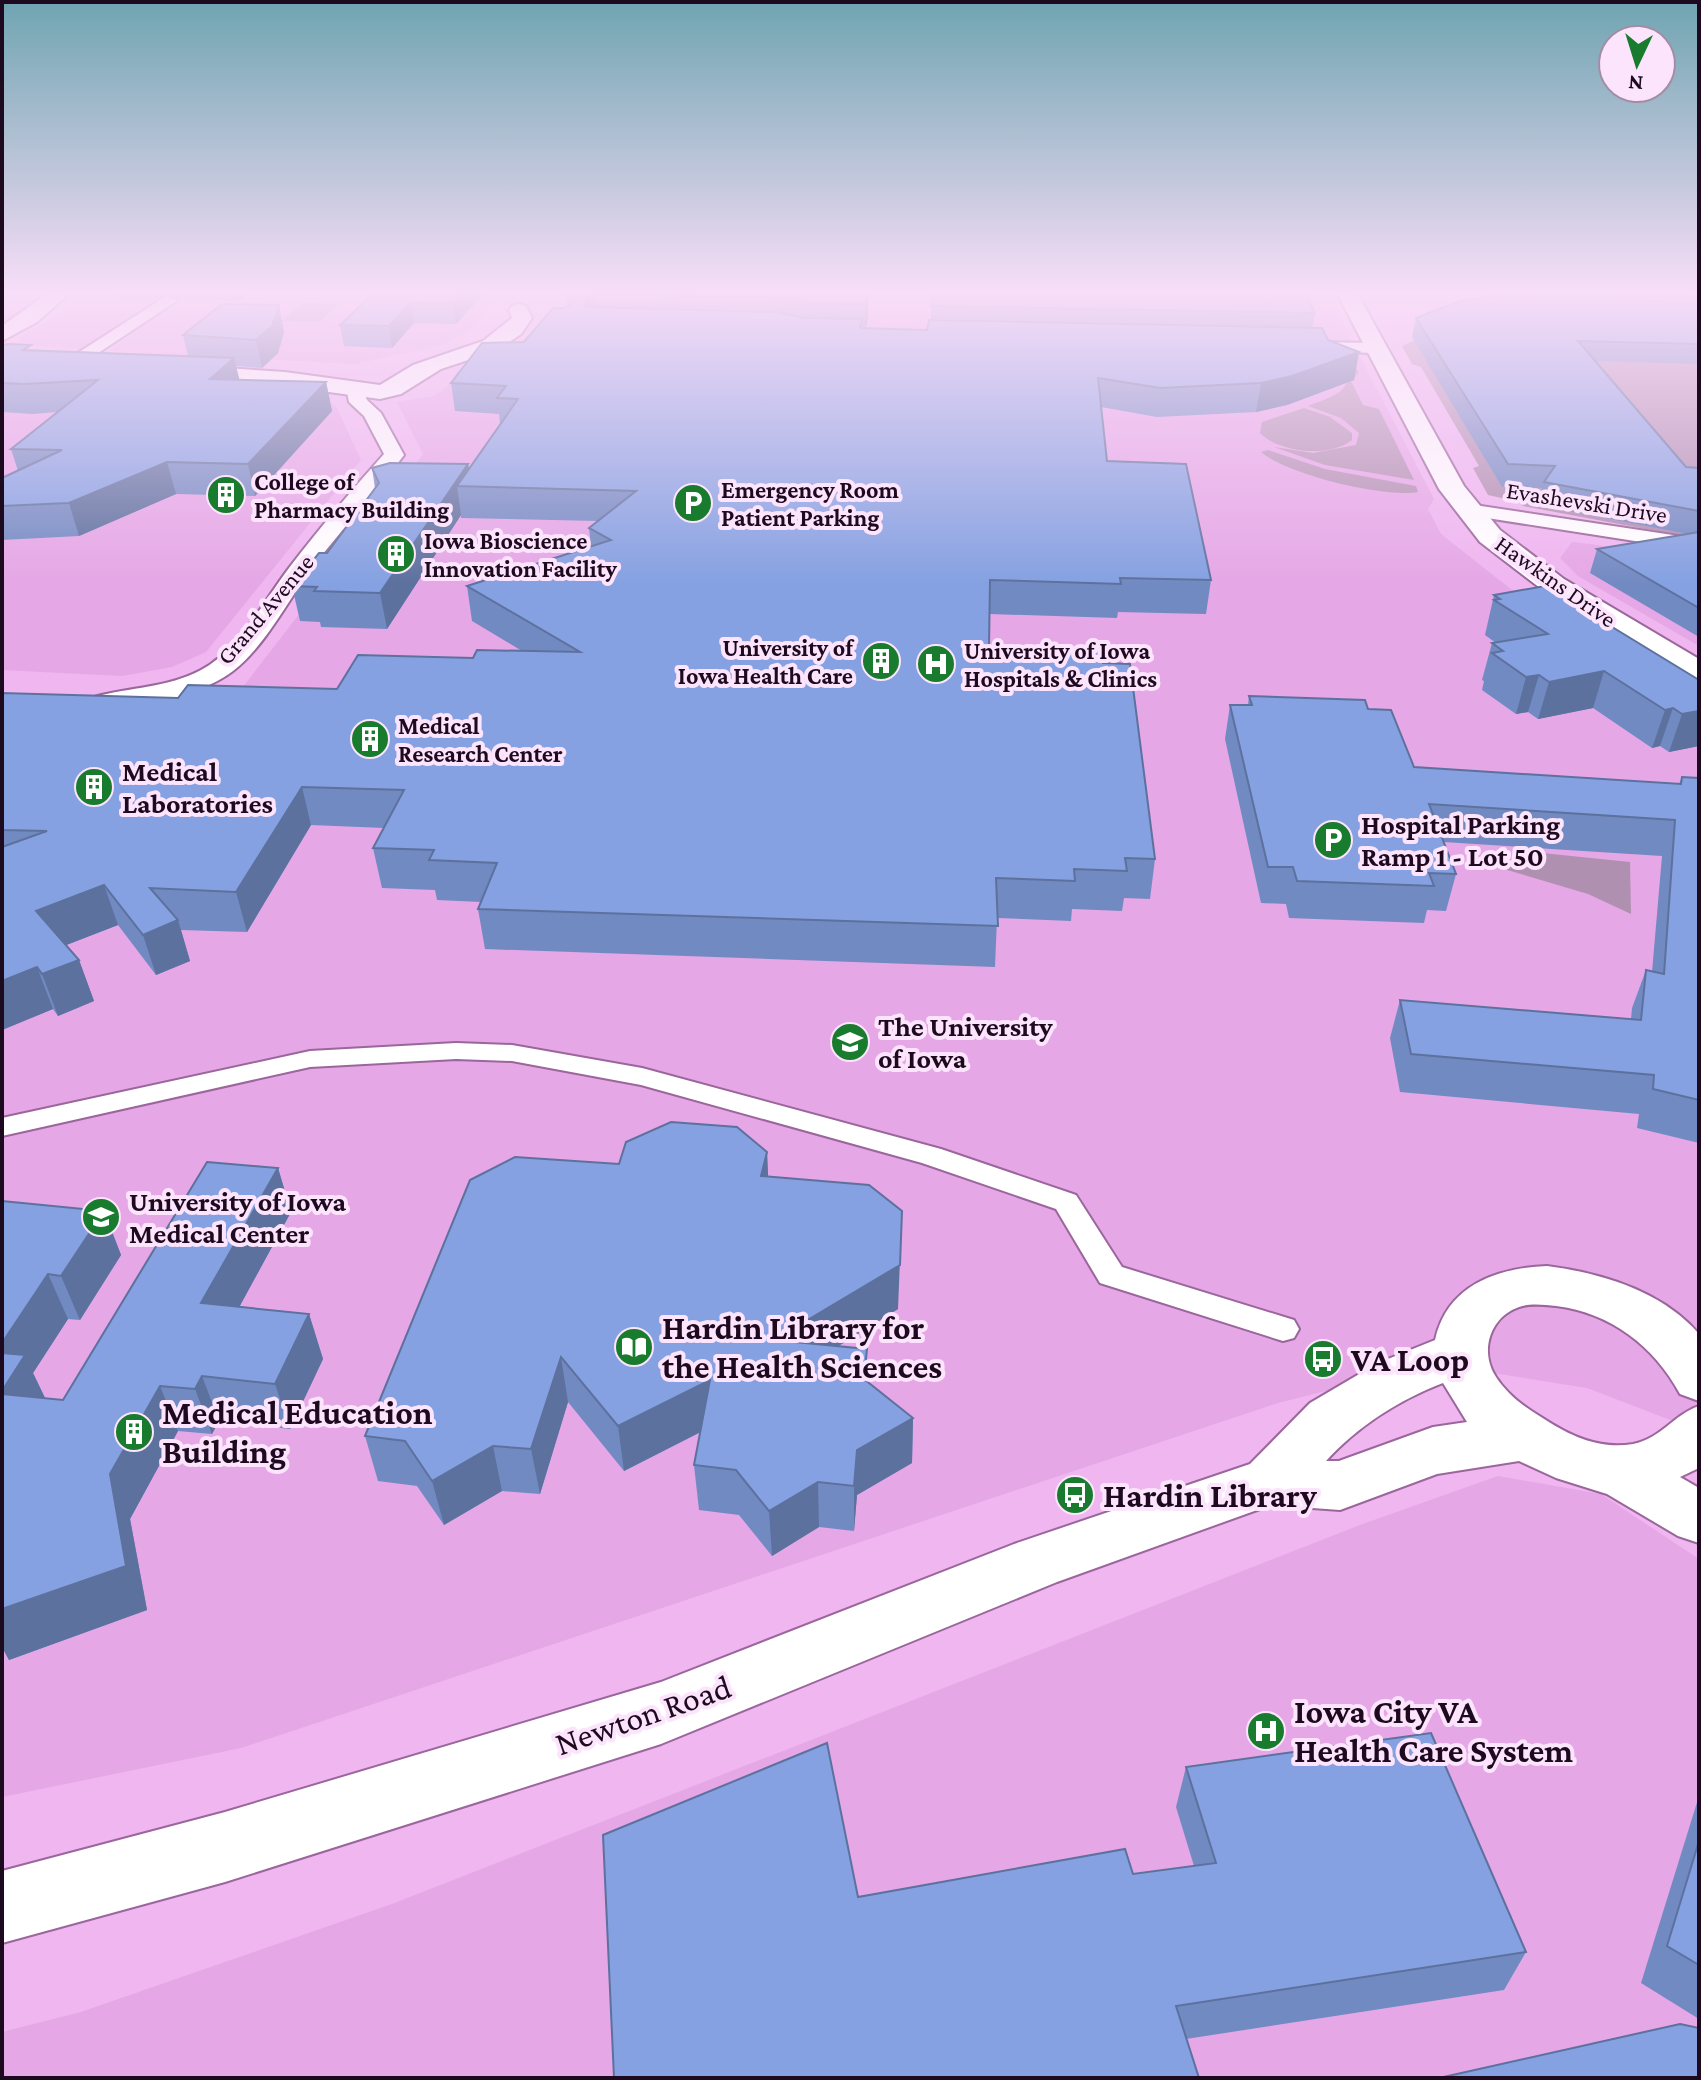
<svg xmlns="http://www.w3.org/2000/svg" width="1701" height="2080" font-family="'Crimson Pro',serif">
  <rect width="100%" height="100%" fill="#efb6f0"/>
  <g fill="#e5a7e6">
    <polygon points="2,293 45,293 23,313 2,325"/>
    <polygon points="85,293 501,293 469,331 440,346 354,364 109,351 179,299 159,299 86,349 21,345 18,339 72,306"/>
    <polygon points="570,293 1327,293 1434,499 1428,509 1441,534 1512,590 1699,708 1699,1431 1587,1388 1475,1370 1425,1366 1278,1403 241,1748 2,1797 2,713 218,719 423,454 397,402 434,396 447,387 459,369 515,345 554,318"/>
    <polygon points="2,372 314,394 336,406 361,460 206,652 172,667 122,676 2,670"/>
    <polygon points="1572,542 1699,557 1699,646 1578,576 1560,558"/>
    <polygon points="1498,1476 1601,1494 1699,1559 1699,2078 2,2078 2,2032 81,2012 392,1904 1360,1525"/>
  </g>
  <g fill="#b090b0">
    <polygon points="302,303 339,304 319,322 281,321"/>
    <polygon points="1699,316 1699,539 1523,506 1520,502 1488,495 1473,468 1479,466 1421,367 1412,364 1402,346 1438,329"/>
    <path d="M1350 363 1359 372 1351 381 1363 405 1379 409 1414 480 1325 465 1274 447 1313 453 1356 445 1359 433 1341 418 1308 406C1333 396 1351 394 1350 363Z"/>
    <path d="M1304 408 1330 417 1352 433V440C1329 458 1280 453 1260 433L1262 422Z"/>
    <path d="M1268 450 1325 469 1416 486 1418 492C1384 498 1288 475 1261 452Z"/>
    <polygon points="1542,853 1630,862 1631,914 1588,894 1504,869"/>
  </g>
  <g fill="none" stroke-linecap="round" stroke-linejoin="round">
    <g stroke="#9a669b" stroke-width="4">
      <polygon id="pedestrian" points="456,1043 512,1045 642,1068 941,1149 1076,1195 1122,1267 1294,1320 1299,1329 1294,1338 1283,1341 1100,1283 1056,1209 922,1163 641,1085 512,1061 456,1059 310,1067 2,1136 2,1118 310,1051"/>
    </g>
    <g stroke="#9a669b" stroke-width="4">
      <g id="minor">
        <polygon points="165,297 178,300 74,369 62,369 59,365"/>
        <polygon points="1305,342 1378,343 1386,348 1378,353 1299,351 1297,347"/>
        <path d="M356 387 362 388 367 400 381 413 404 455C375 494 341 530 311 569 287 602 266 645 233 671 205 693 129 716 94 707L90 702 94 697C131 687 167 688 201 670 240 649 263 602 289 568 319 529 351 491 384 454L364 416 349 402 347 392Z"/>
        <polygon points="1468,504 1699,539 1699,551 1461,514 1458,510 1461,506"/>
      </g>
    </g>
    <g stroke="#9a669b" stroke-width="4">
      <g id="tertiary">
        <polygon points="1337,293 1357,293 1464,486 1500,530 1564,579 1699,659 1699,683 1688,680 1544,591 1480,542 1439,489"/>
        <path d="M1547 1266C1601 1273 1662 1291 1699 1334V1401L1680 1394C1654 1346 1611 1313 1556 1306 1545 1305 1530 1303 1519 1307 1490 1317 1479 1351 1496 1377 1507 1394 1524 1407 1541 1417 1568 1435 1599 1450 1633 1444 1662 1438 1673 1415 1699 1406V1468L1680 1477 1699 1488V1543L1678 1536 1607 1494 1556 1478 1519 1461 1437 1474 1340 1510 1271 1505 1057 1582 661 1744 225 1882 2 1943V1871L225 1812 661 1682 1014 1544 1250 1464 1310 1403 1378 1363 1435 1340C1447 1285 1497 1268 1547 1266ZM1443 1383 1467 1422 1433 1427 1339 1461H1326C1358 1426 1399 1400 1443 1383Z"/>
      </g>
    </g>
    <g stroke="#9a669b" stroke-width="4">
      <g id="secondary">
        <polygon points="48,293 70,293 37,322 2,341 2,326"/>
        <polygon points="519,304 526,306 532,318 521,334 498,350 441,369 401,394 380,399 285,386 180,379 169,372 180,365 285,372 380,385 413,365 483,341 512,318 509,310 512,306"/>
      </g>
    </g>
    <use href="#pedestrian" fill="#fff" fill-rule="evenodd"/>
    <use href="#minor" fill="#fff" fill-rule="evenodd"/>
    <use href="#tertiary" fill="#fff" fill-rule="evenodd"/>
    <use href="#secondary" fill="#fff" fill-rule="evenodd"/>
  </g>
  <g fill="#728ac2">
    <polygon points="119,293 248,293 238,301 181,300 166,294 156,299 120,298"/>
    <polygon points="374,293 484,293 456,324 414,323 392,348 344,346 340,325"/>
    <polygon points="566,293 868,293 868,316 866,328 927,330 931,321 931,306 1315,313 1312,328 1328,340 1359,352 1354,380 1287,405 1256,412 1157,417 1101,407 1107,461 1211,580 1206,614 1118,612 1117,618 990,614 989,647 1103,663 1155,859 1150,899 1124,898 1122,911 1072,909 1071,921 997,918 995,967 485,949 478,909 481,902 437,900 435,890 382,888 373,848 384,828 311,825 247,932 181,930 190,961 156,975 118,925 66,945 79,960 94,1001 58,1016 53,1009 2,1030 2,693 178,698 337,689 473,658 522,651 472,621 467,586 591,546 589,528 598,521 461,518 461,515 387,629 321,627 320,622 300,621 292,586 327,553 375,488 372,468 468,464 469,468 500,424 499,414 455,411 451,383 524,342 567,307"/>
    <polygon points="1699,297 1699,364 1596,361 1686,467 1699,468 1699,637 1590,573 1597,549 1688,534 1538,505 1542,488 1502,487 1412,337 1416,318"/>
    <polygon points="284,332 278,353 262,368 236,366 239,380 326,382 332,411 255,496 176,494 79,536 2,540 2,478 18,471 11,449 57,412 33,414 2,412 2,345 33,351 188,356 183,335"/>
    <polygon points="1494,595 1699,680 1699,746 1669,752 1660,746 1652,748 1593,708 1538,719 1528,712 1516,714 1482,690 1484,681 1482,680 1492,643 1496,643 1485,635"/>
    <polygon points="1249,696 1368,709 1414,767 1679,784 1682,777 1699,778 1699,1143 1637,1128 1639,1114 1400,1092 1390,1038 1400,1000 1631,1019 1632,1008 1646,970 1652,972 1662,856 1444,842 1456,874 1446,911 1427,910 1424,923 1289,918 1286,904 1261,903 1225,739 1230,705 1248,705"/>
    <polygon points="767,1152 768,1176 898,1309 838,1346 867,1381 913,1418 912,1463 857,1495 854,1531 819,1527 772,1556 739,1515 699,1510 694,1465 701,1432 624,1471 568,1402 540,1494 502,1491 444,1525 417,1486 378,1481 365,1436 619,1164"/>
    <polygon points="278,1168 291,1212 239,1307 309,1314 323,1359 290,1429 219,1421 212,1434 178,1431 130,1519 147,1610 9,1660 2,1647 2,1201 104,1211 121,1255 80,1320 68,1319 33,1373 45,1398 63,1400"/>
    <polygon points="1186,1767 1526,1952 1504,1990 1186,2039 858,1897 1133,1874 1194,1866 1176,1807"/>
    <polygon points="1699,1796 1699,2019 1641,1983"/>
  </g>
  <g fill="#5d719e">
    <polygon points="155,293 165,293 166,294 156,299"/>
    <polygon points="236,293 248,293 238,301"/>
    <polygon points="462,293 484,293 456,324 453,303"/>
    <polygon points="868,293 868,316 865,330 865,304"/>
    <polygon points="595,294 597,320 589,323 586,297"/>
    <polygon points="411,302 414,323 392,348 389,326"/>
    <polygon points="279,305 284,332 278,353 262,368 256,340"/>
    <polygon points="1359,352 1354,380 1287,405 1256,412 1261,383"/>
    <polygon points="234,358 241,386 210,379"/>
    <polygon points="326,382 332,411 255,496 248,464"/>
    <polygon points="167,462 176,494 79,536 69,503"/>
    <polygon points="468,464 472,486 457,486 461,515 387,629 380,593"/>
    <polygon points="1604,671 1593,708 1538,719 1549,682"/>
    <polygon points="1539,675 1528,712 1516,714 1526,677"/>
    <polygon points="1673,708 1660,746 1652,748 1665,710"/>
    <polygon points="1699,711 1699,746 1669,752 1682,714"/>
    <polygon points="302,787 311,825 247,932 236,892"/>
    <polygon points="104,885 118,925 51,951 36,911"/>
    <polygon points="178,920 190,961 156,975 143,935"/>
    <polygon points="79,960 94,1001 58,1016 42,974"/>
    <polygon points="37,967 53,1009 2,1030 2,981"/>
    <polygon points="767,1152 769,1196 761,1176"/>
    <polygon points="278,1168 291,1212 217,1348 201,1303"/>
    <polygon points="104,1211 121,1255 80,1320 61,1276"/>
    <polygon points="902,1211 898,1309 776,1385 774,1340"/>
    <polygon points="48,1274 68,1319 33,1373 46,1400 2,1397 2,1343"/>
    <polygon points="309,1314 323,1359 290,1429 275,1384"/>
    <polygon points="867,1349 867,1394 864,1379"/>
    <polygon points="561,1357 568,1402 540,1494 531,1449"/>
    <polygon points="202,1376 219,1421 212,1434 195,1389"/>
    <polygon points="710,1380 714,1425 624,1471 618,1426"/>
    <polygon points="160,1386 178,1431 130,1519 147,1610 9,1660 2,1647 2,1609 110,1474"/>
    <polygon points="913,1418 912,1463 857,1495 854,1531 854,1486 857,1450"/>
    <polygon points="493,1446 502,1491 444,1525 432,1481"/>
    <polygon points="818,1482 819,1527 772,1556 769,1511"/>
  </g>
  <g fill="#85a1e1" stroke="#5d719e" stroke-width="2">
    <polygon points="374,293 462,293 453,303 411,302 389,326 340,325"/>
    <polygon points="566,293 868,293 865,304 810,303 801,298 595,294 586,297 586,307 778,312 804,318 862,319 860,328 927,330 929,320 1322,328 1328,340 1359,352 1292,376 1261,383 1160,388 1098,378 1107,461 1186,464 1211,580 1120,578 1121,584 990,580 989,647 1101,650 1103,663 1130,664 1155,859 1125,858 1127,871 1074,869 1075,881 996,878 998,926 478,909 497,863 429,860 434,850 373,848 404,790 302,787 236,892 150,888 178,920 143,935 104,885 36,911 79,960 42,974 37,967 2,981 2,847 47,831 2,830 2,693 178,698 188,685 337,689 358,655 473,658 477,650 580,652 467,586 611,540 589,528 636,491 457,486 518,399 497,398 506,386 451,383 482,343 524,342 553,308 564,308 574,303 575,300"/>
    <polygon points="933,293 1305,293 1315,313 931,306"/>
    <polygon points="1517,293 1699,297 1699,344 1578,341 1686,467 1699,468 1699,511 1544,482 1555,466 1508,464 1416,318 1460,301"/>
    <polygon points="222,304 279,305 272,326 256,340 183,335"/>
    <polygon points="9,344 31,345 23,350 234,358 210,379 326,382 248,464 167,462 69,503 2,506 2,478 62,450 11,449 98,380 24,384 2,383 2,345"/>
    <polygon points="390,463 468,464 380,593 314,591 317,587 292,586 319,553 327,553 379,483 372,468"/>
    <polygon points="1699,532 1699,608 1597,549"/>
    <polygon points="1545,586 1699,680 1699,711 1682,714 1673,708 1665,710 1604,671 1549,682 1539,675 1526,677 1492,653 1503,651 1492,643 1548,634 1494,600 1500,599 1494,595"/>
    <polygon points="1249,696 1365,700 1368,709 1391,710 1414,767 1681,784 1682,777 1699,778 1699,1100 1653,1089 1654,1075 1411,1054 1400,1000 1641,1020 1646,970 1664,974 1675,820 1429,804 1456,874 1429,873 1434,886 1297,881 1293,867 1268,867 1230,705 1252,705"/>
    <polygon points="671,1122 737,1127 767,1152 761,1176 869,1185 902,1211 900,1265 774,1340 867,1349 864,1379 913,1418 857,1450 854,1486 818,1482 769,1511 736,1470 694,1465 710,1380 618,1426 561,1357 531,1449 493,1446 432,1481 405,1441 365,1436 470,1180 515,1157 619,1164 626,1142"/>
    <polygon points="207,1162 278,1168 201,1303 309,1314 275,1384 202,1376 195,1389 160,1386 110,1474 126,1566 2,1609 2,1394 63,1400"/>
    <polygon points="2,1201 104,1211 61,1276 48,1274 2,1343"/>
    <polygon points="2,1353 25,1355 2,1391"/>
    <polygon points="1431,1733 1526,1952 1176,2006 1199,2078 614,2078 603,1835 827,1743 858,1897 1125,1849 1133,1874 1216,1863 1186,1767"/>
    <polygon points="1699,1841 1699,1965 1667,1946"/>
    <polygon points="1680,2024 1699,2028 1699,2078 1439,2078"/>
  </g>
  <linearGradient id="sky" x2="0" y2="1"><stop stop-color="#6fa4b1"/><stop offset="0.5" stop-color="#f8def8"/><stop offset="1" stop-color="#f8def8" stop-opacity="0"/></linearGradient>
  <rect width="1701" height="584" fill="url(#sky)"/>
  <defs>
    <g id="building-disc" transform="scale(2)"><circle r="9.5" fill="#197b2d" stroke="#fce4fc"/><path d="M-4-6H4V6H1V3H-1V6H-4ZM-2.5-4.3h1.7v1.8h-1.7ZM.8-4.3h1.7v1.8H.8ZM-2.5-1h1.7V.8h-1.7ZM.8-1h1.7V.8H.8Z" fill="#fff"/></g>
    <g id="parking-disc" transform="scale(2)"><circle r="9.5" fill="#197b2d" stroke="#fce4fc"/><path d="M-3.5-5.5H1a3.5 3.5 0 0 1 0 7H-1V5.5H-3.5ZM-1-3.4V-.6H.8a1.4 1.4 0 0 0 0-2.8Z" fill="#fff"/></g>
    <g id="hospital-disc" transform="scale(2)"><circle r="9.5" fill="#197b2d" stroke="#fce4fc"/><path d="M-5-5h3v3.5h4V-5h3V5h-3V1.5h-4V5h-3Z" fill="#fff"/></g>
    <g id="university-disc" transform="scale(2)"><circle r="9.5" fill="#197b2d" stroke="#fce4fc"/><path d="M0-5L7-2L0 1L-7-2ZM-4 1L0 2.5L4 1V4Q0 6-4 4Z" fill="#fff"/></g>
    <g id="school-disc" transform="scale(2)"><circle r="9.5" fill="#197b2d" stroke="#fce4fc"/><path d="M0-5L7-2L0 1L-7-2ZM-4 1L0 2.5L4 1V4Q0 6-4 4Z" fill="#fff"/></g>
    <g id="library-disc" transform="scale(2)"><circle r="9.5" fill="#197b2d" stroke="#fce4fc"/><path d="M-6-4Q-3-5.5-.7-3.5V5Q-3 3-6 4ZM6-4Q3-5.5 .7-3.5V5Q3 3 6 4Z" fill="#fff"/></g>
    <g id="bus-disc" transform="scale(2)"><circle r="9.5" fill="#197b2d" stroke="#fce4fc"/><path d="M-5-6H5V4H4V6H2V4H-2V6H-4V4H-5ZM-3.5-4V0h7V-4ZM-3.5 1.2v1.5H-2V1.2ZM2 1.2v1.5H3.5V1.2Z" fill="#fff"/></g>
  </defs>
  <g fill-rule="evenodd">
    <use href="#building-disc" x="226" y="495"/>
    <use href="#parking-disc" x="693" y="503"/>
    <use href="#building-disc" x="396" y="554"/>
    <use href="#building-disc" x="881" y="661"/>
    <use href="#hospital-disc" x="936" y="664"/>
    <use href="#building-disc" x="370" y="739"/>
    <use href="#building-disc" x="94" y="787"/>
    <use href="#parking-disc" x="1333" y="840"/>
    <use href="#university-disc" x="850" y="1042"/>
    <use href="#school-disc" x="101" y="1217"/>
    <use href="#library-disc" x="634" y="1347"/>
    <use href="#bus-disc" x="1323" y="1359"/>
    <use href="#building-disc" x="134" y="1432"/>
    <use href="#bus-disc" x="1075" y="1495"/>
    <use href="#hospital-disc" x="1266" y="1731"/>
  </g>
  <g text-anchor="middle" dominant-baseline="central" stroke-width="8" stroke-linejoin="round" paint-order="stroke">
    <g font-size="24" font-weight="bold" fill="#1e0a1f" stroke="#fce4fc" text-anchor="start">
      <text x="254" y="481">College of<tspan x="254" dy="28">Pharmacy Building</tspan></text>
      <text x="721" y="489">Emergency Room<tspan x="721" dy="28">Patient Parking</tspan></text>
      <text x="424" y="540">Iowa Bioscience<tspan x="424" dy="28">Innovation Facility</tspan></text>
      <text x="853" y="647" text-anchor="end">University of<tspan x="853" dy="28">Iowa Health Care</tspan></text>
      <text x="964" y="650">University of Iowa<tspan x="964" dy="28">Hospitals &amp; Clinics</tspan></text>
      <text x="398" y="725">Medical<tspan x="398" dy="28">Research Center</tspan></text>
    </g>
    <g font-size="24" fill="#1e0a1f" stroke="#fce4fc">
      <text transform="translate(1587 502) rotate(9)">Evashevski Drive</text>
      <text transform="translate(1556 581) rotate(35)">Hawkins Drive</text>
      <text transform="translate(265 609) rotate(-50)">Grand Avenue</text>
    </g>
    <g font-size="28" font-weight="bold" fill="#1e0a1f" stroke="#fce4fc" text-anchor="start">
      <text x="122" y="771">Medical<tspan x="122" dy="32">Laboratories</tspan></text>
      <text x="1361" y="824">Hospital Parking<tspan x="1361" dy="32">Ramp 1 - Lot 50</tspan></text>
      <text x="878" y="1026">The University<tspan x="878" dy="32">of Iowa</tspan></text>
      <text x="129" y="1201">University of Iowa<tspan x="129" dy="32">Medical Center</tspan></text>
    </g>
    <g font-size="34" font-weight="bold" fill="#1e0a1f" stroke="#fce4fc" text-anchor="start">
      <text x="662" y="1327">Hardin Library for<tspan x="662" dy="39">the Health Sciences</tspan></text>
      <text x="1351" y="1359">VA Loop</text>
      <text x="162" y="1412">Medical Education<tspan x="162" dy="39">Building</tspan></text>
      <text x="1103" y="1495">Hardin Library</text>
      <text x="1294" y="1711">Iowa City VA<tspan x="1294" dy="39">Health Care System</tspan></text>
    </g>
    <g font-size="34" fill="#1e0a1f" stroke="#fce4fc">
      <text transform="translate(643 1715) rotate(-19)">Newton Road</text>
    </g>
  </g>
  <rect width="1701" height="2080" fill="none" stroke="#1e0a1f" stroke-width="8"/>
  <g transform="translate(1637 64) rotate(184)"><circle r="38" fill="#fce4fc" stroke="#a38da4" stroke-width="2"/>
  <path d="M0-6L14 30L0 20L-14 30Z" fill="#197b2d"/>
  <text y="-12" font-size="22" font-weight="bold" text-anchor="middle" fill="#1e0a1f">N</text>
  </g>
</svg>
